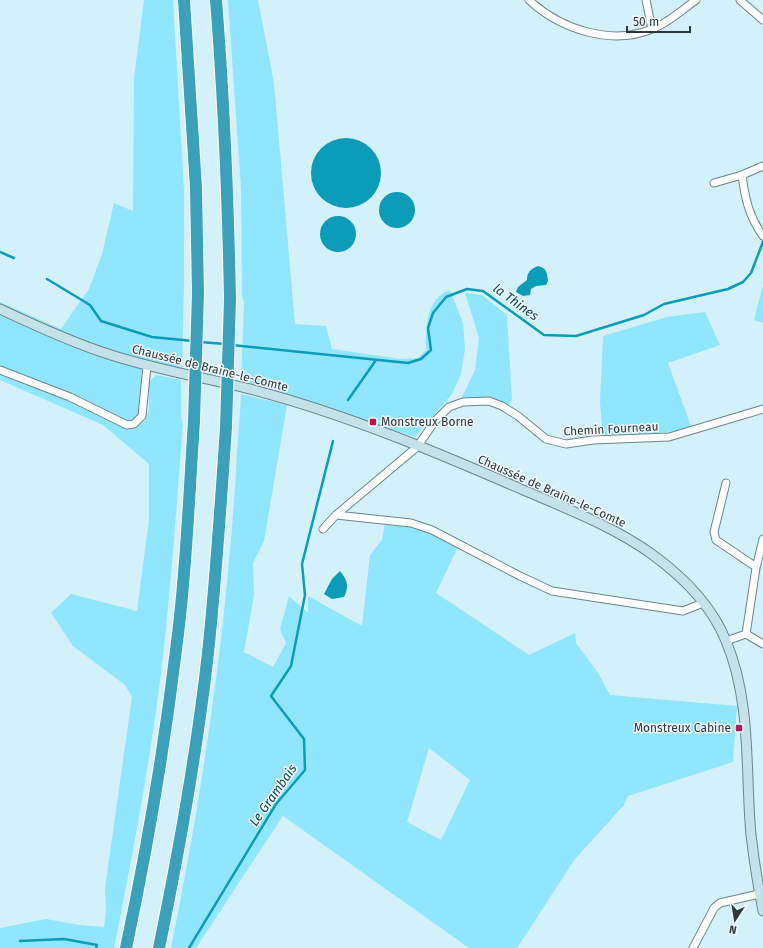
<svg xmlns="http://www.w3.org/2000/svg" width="763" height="948" viewBox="0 0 763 948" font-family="'Fira Sans',sans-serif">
	<rect width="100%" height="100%" fill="#d2f1fa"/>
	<!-- green -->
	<path fill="#90e6fe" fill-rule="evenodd" d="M 144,0 L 173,0 L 184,190 L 184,284 L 182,370 L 107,349 L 147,366 L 143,408 L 137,427 L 145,421 L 149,408 L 149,382 L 156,375 L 181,380 L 181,418 L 183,424 C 177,498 172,573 164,647 C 153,748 134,848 114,948 L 0,948 L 0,928 L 46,919 L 80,925 L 104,927 L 106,910 L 105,888 L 132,697 L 125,685 L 73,646 L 51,613 L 71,594 L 137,611 L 149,519 L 149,464 L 103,425 L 0,380 L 0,302 L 61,329 L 89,289 L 102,254 L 114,203 L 133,211 L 134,78 ZM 74,401 L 136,427 L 128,429 Z
		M 228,0 L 258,0 L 274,83 L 295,324 L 326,326 L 332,349 L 401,359 L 418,358 L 426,350 C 426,328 425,299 450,290 L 463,323 L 465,349 L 461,374 L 452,394 L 415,437 L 286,394 L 241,384 L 244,302 L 242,296 L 241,189 Z
		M 763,285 L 763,323 L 754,320 Z
		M 465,293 L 482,295 L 507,315 L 512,400 L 508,405 L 489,397 L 461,399 L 475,370 L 479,338 Z
		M 705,312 L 720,345 L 668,363 L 692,429 L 657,433 L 603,436 L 600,403 L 603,336 L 667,317 Z
		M 241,394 L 287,405 L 264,541 L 253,563 L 254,595 L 244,652 L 273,667 L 286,643 L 280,629 L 289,596 L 308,613 L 308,596 L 362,626 L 370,555 L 382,540 L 385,522 C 416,526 431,533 458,547 L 436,593 L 529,655 L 575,633 L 576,643 L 598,673 L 610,695 L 737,706 L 733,762 L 628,796 L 624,805 L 575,859 L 517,948 L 469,948 L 283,816 L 196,948 L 171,948 C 203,791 226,632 236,472 C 237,445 240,420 241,394 ZM 429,748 L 470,780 L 441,840 L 407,822 Z"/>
	<!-- water -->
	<path fill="#0a9cb9" d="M311 173a35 35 0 1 1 70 0a35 35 0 1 1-70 0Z
		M379 210a18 18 0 1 1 36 0a18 18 0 1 1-36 0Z
		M320 234a18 18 0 1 1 36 0a18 18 0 1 1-36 0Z
		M 538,266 C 547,268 547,273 548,281 L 546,285 L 536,286 L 531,289 L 530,295 L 523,296 L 516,292 L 518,287 L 527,280 C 527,273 530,269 538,266 Z
		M 340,571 C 348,581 349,586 344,597 L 332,599 L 324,594 L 332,579 Z"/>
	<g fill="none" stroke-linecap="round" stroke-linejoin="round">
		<!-- stream -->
		<path stroke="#0a9cb9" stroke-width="2.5" d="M 0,252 L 14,258
			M 47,279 L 90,305 L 101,321 L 152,337 L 193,341
			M 200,342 L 225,344
			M 232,345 L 408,363 L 421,359 L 431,350 L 428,328 L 433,313 L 446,297 L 467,289 L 483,291 L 544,335 L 576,336 L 644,315 L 664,304 L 728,289 L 743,282 L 751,273 L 763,242
			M 348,400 L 376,360
			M 20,941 L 64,939 L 97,945 L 96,948
			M 189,948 L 276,804 L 305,770 L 304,739 L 271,696 L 291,666 L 305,595 L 302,564 L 333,441"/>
		<defs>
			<path id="street" d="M 529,0 C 560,29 611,46 652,29 C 668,23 682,10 696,0
				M 646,0 L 652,29
				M 740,0 L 763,20
				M 742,175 C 745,198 749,217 763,236
				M 714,183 L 742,175 L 763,166
				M 0,370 L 70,397 L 127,425 L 134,424 L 142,416 L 147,366
				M 726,483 L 714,532 L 716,540 L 756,567
				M 336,515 L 411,523 L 432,530 L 520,576 L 552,591 L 683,611 L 703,603
				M 323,529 L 336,515 L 417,447 L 435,421 L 449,407 L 463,402 L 489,401 L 502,406 L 518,416 L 546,439 L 566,444 L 593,440 L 669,437 L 763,409
				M 746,634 L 756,568 L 763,539
				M 746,634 L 763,644
				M 726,641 L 746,634
				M 693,948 L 714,908 L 720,903 L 759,894"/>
			<path id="secondary" d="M 0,309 C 36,326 73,343 111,355 C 158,370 206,378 254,390 C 345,414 434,451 521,489 C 565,508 613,526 653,555 C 683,577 712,606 726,641 C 752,703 745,770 751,835 C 754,860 758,886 763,911"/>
			<path id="highway" d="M 184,0 L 196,188 L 198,293
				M 216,0 C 224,100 228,199 230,299
				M 126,948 C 147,849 164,750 176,650 C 186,574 189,497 194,421
				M 159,948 C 179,851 197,752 208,653 C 216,578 221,502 226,427"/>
		</defs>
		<!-- street casing -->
		<use href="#street" stroke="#6a868e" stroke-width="9"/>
		<!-- secondary casing -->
		<use href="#secondary" stroke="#6a868e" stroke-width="11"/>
		<!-- highway casing -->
		<use href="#highway" stroke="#fff" stroke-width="14"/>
		<!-- street -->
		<use href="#street" stroke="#fff" stroke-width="7"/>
		<!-- secondary -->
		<use href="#secondary" stroke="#c4e2ea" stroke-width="9"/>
		<!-- highway -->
		<use href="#highway" stroke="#3ba0b9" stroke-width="12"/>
		<defs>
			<path id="highway-bridge" d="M 194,421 L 198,293
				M 226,427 L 230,299"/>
		</defs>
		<!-- highway-bridge casing -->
		<use href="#highway-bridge" stroke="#fff" stroke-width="14" stroke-linecap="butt"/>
		<!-- highway-bridge -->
		<use href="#highway-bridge" stroke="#3ba0b9" stroke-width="12"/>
	</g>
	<!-- markers -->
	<g fill="#af1e4f" stroke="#eefafe" stroke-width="1.5">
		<rect x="369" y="418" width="8" height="8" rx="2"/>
		<rect x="735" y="724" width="8" height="8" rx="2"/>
	</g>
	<g text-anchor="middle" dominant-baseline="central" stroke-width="3" stroke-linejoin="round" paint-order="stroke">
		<!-- street labels -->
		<g font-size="12" fill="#2d393d" stroke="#eefafe">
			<text transform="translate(210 368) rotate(14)">Chaussée de Braine-le-Comte</text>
			<text transform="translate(611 429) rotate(-3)">Chemin Fourneau</text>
			<text transform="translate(552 491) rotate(24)">Chaussée de Braine-le-Comte</text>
		</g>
		<!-- poi labels -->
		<g font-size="12" fill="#2d393d" stroke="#eefafe" text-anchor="start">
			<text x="381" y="422">Monstreux Borne</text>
			<text x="731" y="728" text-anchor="end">Monstreux Cabine</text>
		</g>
		<!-- water labels -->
		<g font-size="13" font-style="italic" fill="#0f4451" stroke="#eefafe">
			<text transform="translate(516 302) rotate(36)">la Thines</text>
			<text transform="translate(273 795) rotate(-55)">Le Grambais</text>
		</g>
	</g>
	<!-- north arrow -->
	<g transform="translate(735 920) rotate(192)" stroke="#eefafe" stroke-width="3" paint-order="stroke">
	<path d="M0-3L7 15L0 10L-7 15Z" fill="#2d393d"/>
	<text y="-6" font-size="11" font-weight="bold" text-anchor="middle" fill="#2d393d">N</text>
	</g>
	<!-- scale -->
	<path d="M627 26v6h63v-6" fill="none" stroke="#2d393d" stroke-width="2"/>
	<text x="633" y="26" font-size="12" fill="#2d393d" stroke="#eefafe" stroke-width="3" paint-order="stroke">50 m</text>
</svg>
